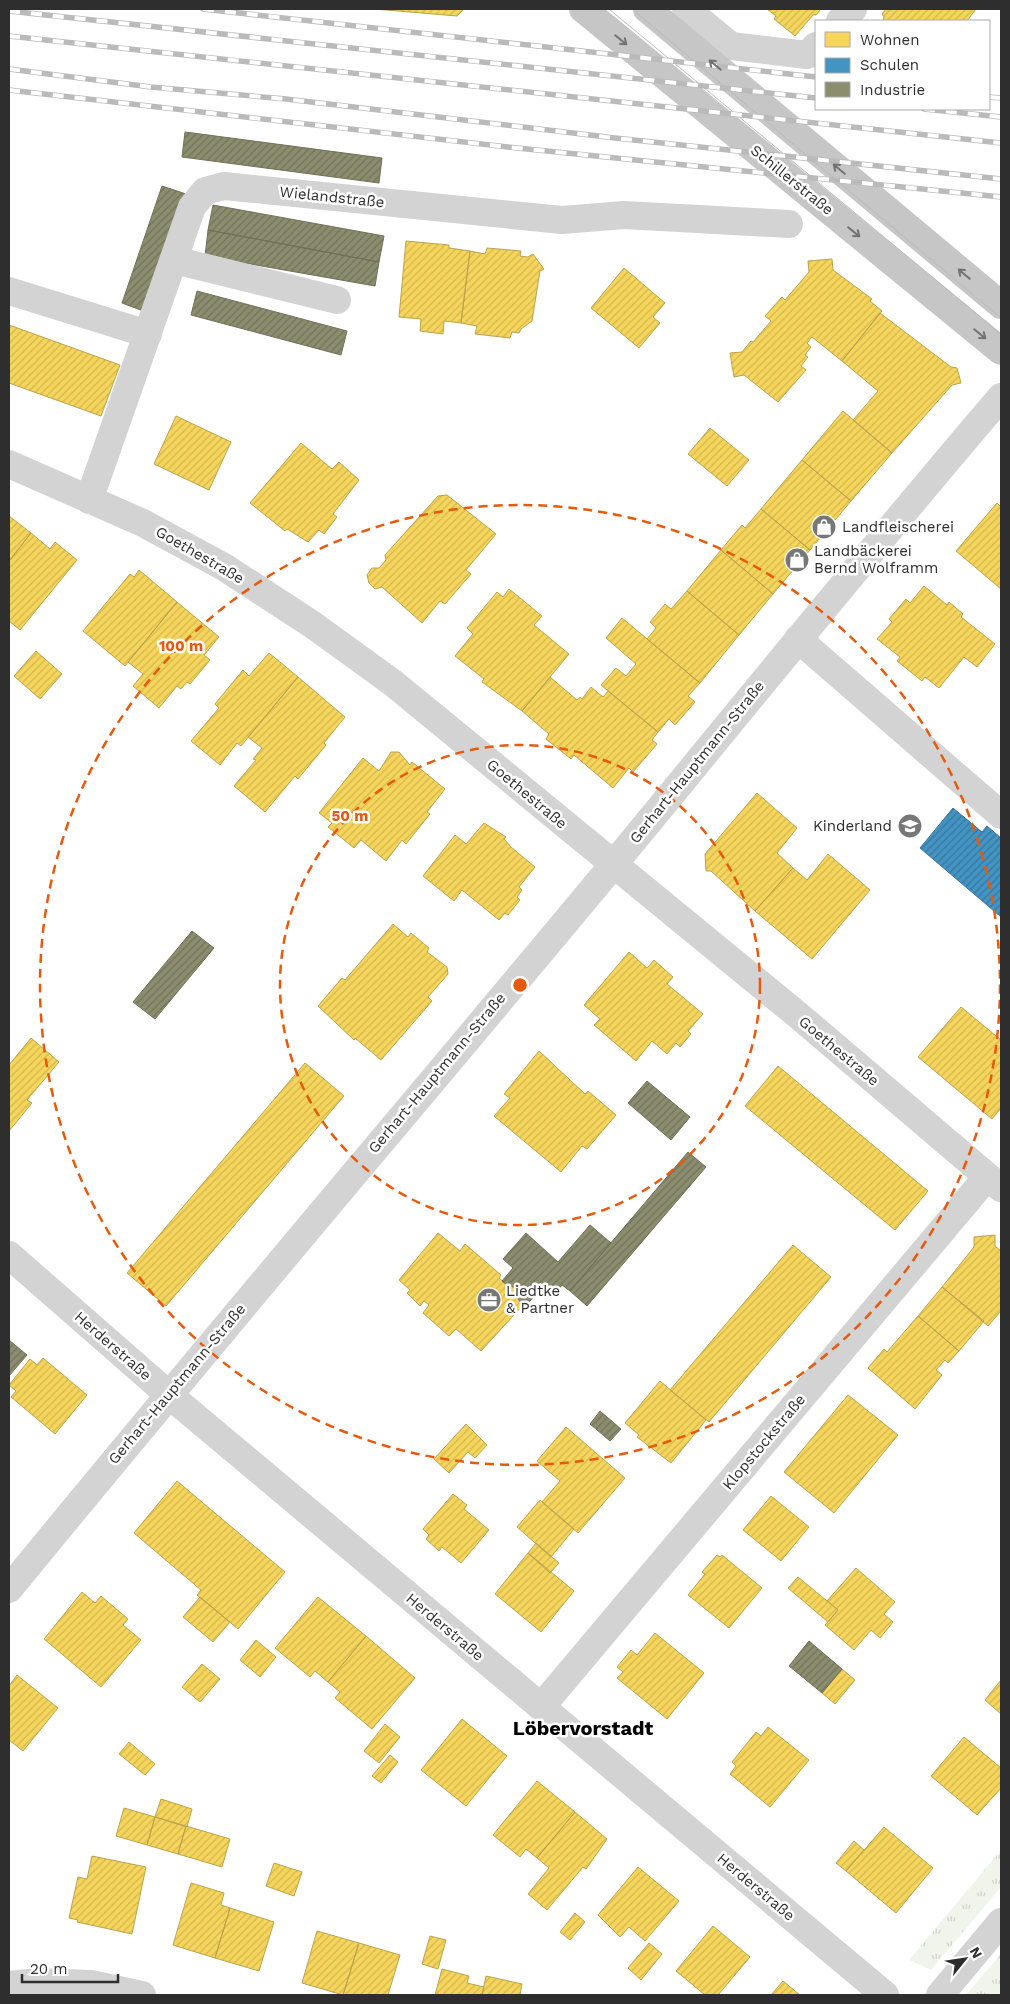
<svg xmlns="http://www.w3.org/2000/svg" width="1010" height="2004" viewBox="0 0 1010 2004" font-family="'Work Sans',sans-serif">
	<defs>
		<pattern id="grass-tufts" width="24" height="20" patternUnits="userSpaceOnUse" patternTransform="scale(1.25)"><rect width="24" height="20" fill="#f0f4eb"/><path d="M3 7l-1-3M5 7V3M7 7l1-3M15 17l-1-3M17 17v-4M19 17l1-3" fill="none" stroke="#ced2ca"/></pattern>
		<pattern id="homes-hatch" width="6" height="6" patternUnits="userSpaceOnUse" patternTransform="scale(1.25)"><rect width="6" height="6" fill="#f6d55c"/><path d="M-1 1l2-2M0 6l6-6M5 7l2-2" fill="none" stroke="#d3b750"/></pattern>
		<pattern id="schools-hatch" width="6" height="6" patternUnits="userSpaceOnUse" patternTransform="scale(1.25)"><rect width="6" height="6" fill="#4393c3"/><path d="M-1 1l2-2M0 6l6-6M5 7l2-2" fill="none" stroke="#38789f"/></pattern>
		<pattern id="industry-hatch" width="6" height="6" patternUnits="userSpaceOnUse" patternTransform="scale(1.25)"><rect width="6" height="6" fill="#8c8c6e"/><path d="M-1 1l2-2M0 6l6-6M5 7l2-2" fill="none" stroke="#73735b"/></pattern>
	</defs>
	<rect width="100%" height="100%" fill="#fff"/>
	<!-- grass -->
	<path fill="url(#grass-tufts)" d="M 1001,1850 L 1001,1887 L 931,1970 L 909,1960 Z
		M 1001,1954 L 1001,1995 L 966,1995 Z"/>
	<!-- homes -->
	<path fill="url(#homes-hatch)" stroke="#baa34e" d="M 374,9 L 464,9 L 457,16 Z
		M 767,9 L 821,9 L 816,15 L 814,14 L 795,36 L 774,19 L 776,16 Z
		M 886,9 L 976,9 L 967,21 L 883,21 L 884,17 L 882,14 Z
		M 406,241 L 449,245 L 449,248 L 470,251 L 461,323 L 444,321 L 443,334 L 420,331 L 421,319 L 399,317 Z
		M 487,248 L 521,251 L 520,256 L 528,257 L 533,254 L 544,269 L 540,271 L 532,321 L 521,329 L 519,333 L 512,332 L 510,338 L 475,334 L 477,326 L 461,323 L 470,251 L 485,254 Z
		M 832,259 L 833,270 L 872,299 L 870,301 L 882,311 L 842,361 L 812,337 L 807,343 L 811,347 L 805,355 L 808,357 L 801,366 L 806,370 L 778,402 L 744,375 L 734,377 L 730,353 L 742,352 L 751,341 L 753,342 L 771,321 L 765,316 L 782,297 L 785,300 L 809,272 L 808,261 Z
		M 624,268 L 665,303 L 653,317 L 660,323 L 639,348 L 591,308 Z
		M 880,313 L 951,367 L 957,368 L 961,383 L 952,385 L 892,453 L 853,420 L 878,391 L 842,361 Z
		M 9,325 L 120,365 L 101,416 L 9,383 Z
		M 843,411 L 892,453 L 851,501 L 802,460 Z
		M 176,416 L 231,442 L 209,490 L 154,464 Z
		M 710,428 L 749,460 L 727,486 L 688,454 Z
		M 301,443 L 332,469 L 339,462 L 359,480 L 333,514 L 337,517 L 324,534 L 319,530 L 308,542 L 287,529 L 285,531 L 250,503 Z
		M 802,460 L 851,501 L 810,550 L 761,509 Z
		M 447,495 L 496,534 L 466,570 L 471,574 L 445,604 L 440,601 L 422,623 L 382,587 L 375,589 L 369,583 L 367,575 L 372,568 L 379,568 L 386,560 L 385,555 L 438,496 Z
		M 997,503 L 1001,507 L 1001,589 L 956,551 Z
		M 761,509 L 810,550 L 773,594 L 721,550 L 742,525 L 745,528 Z
		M 9,516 L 31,533 L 9,561 Z
		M 31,533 L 50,549 L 55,542 L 77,560 L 20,630 L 9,621 L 9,561 Z
		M 721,550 L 773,594 L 739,635 L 687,591 Z
		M 139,570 L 177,602 L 125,666 L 83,631 L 130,574 L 134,577 Z
		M 924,586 L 947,605 L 949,602 L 963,614 L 961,617 L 995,644 L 977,667 L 964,657 L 939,688 L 925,677 L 922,681 L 897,661 L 900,657 L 877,639 L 892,622 L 889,619 L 906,599 L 910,603 Z
		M 509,589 L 542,616 L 534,625 L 569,654 L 522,711 L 482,682 L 484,679 L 455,656 L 473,634 L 467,628 L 497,592 L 503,597 Z
		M 687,591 L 739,635 L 700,683 L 647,639 L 656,628 L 650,622 L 665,604 L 671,609 Z
		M 177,602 L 219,637 L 204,655 L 210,660 L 190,684 L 187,682 L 181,689 L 177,686 L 159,708 L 133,686 L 143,674 L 128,662 Z
		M 622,618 L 700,683 L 688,696 L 695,702 L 675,725 L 669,719 L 658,732 L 601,685 L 616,668 L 626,676 L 636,664 L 606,638 Z
		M 36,651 L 62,674 L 40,699 L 14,676 Z
		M 269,653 L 298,677 L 241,746 L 237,743 L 220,765 L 191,741 L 219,708 L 215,704 L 243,670 L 249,676 Z
		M 298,677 L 345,717 L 324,743 L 326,745 L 298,779 L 295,776 L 265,812 L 234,786 L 256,760 L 253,759 L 262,748 L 248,737 Z
		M 550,677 L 577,700 L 580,697 L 582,699 L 591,687 L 603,697 L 608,691 L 658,732 L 652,740 L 657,744 L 633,772 L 629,768 L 613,788 L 574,755 L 571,759 L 546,739 L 549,734 L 522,711 Z
		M 391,752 L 399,752 L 410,765 L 412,762 L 445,789 L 427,812 L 430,814 L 406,844 L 402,840 L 386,861 L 361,840 L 354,848 L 328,827 L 332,823 L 319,813 L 363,758 L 379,771 Z
		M 757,793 L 797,828 L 777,853 L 793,868 L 755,911 L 711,871 L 706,871 L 705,854 Z
		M 484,823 L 506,837 L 504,839 L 511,847 L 535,867 L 519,887 L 522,890 L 517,897 L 520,900 L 508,915 L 505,913 L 499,920 L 462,890 L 454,901 L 423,876 L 455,835 L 466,844 Z
		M 828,854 L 870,890 L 812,959 L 755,911 L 793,868 L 807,880 Z
		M 393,924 L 408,937 L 411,933 L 429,948 L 427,952 L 447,967 L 448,974 L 428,997 L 432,1001 L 381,1060 L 355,1038 L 354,1040 L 318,1006 L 342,978 L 345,980 Z
		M 629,952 L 647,968 L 654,960 L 673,977 L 667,984 L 703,1014 L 688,1031 L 691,1034 L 680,1047 L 676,1043 L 667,1054 L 652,1041 L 636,1061 L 594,1025 L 600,1019 L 584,1005 Z
		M 961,1007 L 1001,1040 L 1001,1108 L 992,1119 L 918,1057 Z
		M 31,1038 L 59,1062 L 27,1100 L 32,1103 L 9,1131 L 9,1065 Z
		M 539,1051 L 585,1094 L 588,1091 L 616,1115 L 587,1149 L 582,1146 L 561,1172 L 494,1116 L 510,1098 L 504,1094 Z
		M 305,1063 L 344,1096 L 166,1306 L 127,1273 Z
		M 778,1066 L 928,1191 L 895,1230 L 745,1106 Z
		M 438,1233 L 460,1251 L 465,1244 L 501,1275 L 499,1278 L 507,1285 L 515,1286 L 520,1290 L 518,1299 L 524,1304 L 481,1351 L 456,1329 L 449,1336 L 423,1313 L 429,1305 L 424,1301 L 420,1306 L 407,1293 L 410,1290 L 399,1280 Z
		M 995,1235 L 995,1246 L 1001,1251 L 1001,1311 L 988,1326 L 942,1287 L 974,1247 L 974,1237 Z
		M 793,1245 L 831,1277 L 709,1422 L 670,1390 Z
		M 942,1287 L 984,1321 L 959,1351 L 918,1316 Z
		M 918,1316 L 959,1351 L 948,1363 L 945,1360 L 936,1370 L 942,1375 L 915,1409 L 868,1368 L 884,1349 L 887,1352 Z
		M 43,1358 L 87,1395 L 55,1434 L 11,1397 L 16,1391 L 9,1385 L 30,1359 L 37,1365 Z
		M 660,1381 L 706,1420 L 671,1463 L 637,1437 L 639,1435 L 625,1423 Z
		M 848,1395 L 898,1435 L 834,1513 L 784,1472 Z
		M 466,1424 L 487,1445 L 475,1458 L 468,1452 L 449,1473 L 434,1459 Z
		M 566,1427 L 625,1478 L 578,1533 L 542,1502 L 560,1481 L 537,1461 Z
		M 177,1481 L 285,1572 L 238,1629 L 197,1595 L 201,1590 L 134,1533 Z
		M 453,1494 L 467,1505 L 464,1509 L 489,1530 L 461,1563 L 442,1547 L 439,1551 L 426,1539 L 429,1535 L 423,1529 Z
		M 771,1496 L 809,1527 L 781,1561 L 743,1530 Z
		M 540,1500 L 574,1529 L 551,1557 L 517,1527 Z
		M 536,1543 L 559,1563 L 550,1573 L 528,1553 Z
		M 528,1553 L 574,1591 L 541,1632 L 495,1594 Z
		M 717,1555 L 720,1557 L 722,1555 L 762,1588 L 729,1628 L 688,1595 L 705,1574 L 702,1572 Z
		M 856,1568 L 895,1602 L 884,1614 L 893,1622 L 880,1638 L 871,1630 L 854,1650 L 825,1625 L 838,1610 L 827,1601 Z
		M 798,1577 L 838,1610 L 828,1622 L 788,1588 Z
		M 82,1592 L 95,1603 L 101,1596 L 128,1619 L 123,1625 L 141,1640 L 101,1687 L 44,1639 Z
		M 200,1597 L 230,1622 L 213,1642 L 183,1617 Z
		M 318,1597 L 366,1636 L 328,1682 L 315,1671 L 310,1677 L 275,1648 Z
		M 655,1633 L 704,1673 L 667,1719 L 617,1678 L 623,1672 L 617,1667 L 631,1650 L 637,1655 Z
		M 366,1636 L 415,1678 L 372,1729 L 335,1698 L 340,1692 L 328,1682 Z
		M 256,1640 L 276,1657 L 260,1677 L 240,1660 Z
		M 202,1664 L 220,1679 L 200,1702 L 182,1687 Z
		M 842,1669 L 855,1680 L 835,1704 L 822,1693 Z
		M 17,1675 L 58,1708 L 23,1751 L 9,1740 L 9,1686 Z
		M 1001,1680 L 1001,1714 L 985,1700 Z
		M 462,1719 L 507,1756 L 466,1806 L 421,1770 Z
		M 385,1724 L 400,1737 L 379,1763 L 364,1751 Z
		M 768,1727 L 809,1760 L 770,1807 L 730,1774 L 736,1766 L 732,1762 L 756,1732 L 761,1736 Z
		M 964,1737 L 1001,1768 L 1001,1788 L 977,1815 L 931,1776 Z
		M 129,1742 L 155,1764 L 145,1775 L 119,1754 Z
		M 390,1755 L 398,1762 L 381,1783 L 372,1776 Z
		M 537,1781 L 575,1812 L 537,1858 L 526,1849 L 520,1857 L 493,1835 Z
		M 161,1799 L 192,1809 L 187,1827 L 155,1817 Z
		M 124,1808 L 155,1817 L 147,1845 L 116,1836 Z
		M 575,1812 L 607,1839 L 586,1869 L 583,1867 L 547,1910 L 528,1894 L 549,1868 L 537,1858 Z
		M 155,1817 L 186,1826 L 178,1854 L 147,1845 Z
		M 186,1826 L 230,1839 L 222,1867 L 178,1854 Z
		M 884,1827 L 933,1868 L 896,1913 L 846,1871 Z
		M 854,1841 L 864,1850 L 846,1871 L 836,1863 Z
		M 92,1856 L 146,1867 L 132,1934 L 77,1922 L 78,1920 L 69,1918 L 78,1877 L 87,1879 Z
		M 274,1863 L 302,1872 L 294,1896 L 266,1886 Z
		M 638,1867 L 679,1901 L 645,1941 L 629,1927 L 620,1937 L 598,1915 Z
		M 191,1883 L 224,1893 L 221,1905 L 230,1908 L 215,1958 L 173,1945 Z
		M 230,1908 L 274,1922 L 259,1971 L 215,1958 Z
		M 575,1913 L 585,1922 L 570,1940 L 560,1932 Z
		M 713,1926 L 750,1957 L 718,1995 L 705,1995 L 676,1971 Z
		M 317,1931 L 359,1943 L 343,1995 L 302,1983 Z
		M 430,1936 L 446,1940 L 438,1969 L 422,1964 Z
		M 359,1943 L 400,1955 L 388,1995 L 343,1995 Z
		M 649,1943 L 662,1954 L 641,1980 L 628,1968 Z
		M 442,1969 L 469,1976 L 467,1983 L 484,1987 L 482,1995 L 435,1995 Z
		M 486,1976 L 522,1984 L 520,1995 L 482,1995 Z
		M 783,1981 L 800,1995 L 771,1995 Z"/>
	<!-- schools -->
	<path fill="url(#schools-hatch)" stroke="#3d7596" d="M 953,808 L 982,832 L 987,826 L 1001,838 L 1001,917 L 920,848 Z"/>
	<!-- industry -->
	<path fill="url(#industry-hatch)" stroke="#70705b" d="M 185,132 L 382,158 L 379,183 L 182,157 Z
		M 162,186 L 186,194 L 146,312 L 122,303 Z
		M 213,205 L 384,236 L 379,262 L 208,230 Z
		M 208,230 L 379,262 L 375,286 L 205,256 Z
		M 197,291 L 347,331 L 341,355 L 191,315 Z
		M 192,931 L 214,948 L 155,1019 L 133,1002 Z
		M 647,1081 L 690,1117 L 671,1140 L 628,1103 Z
		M 688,1152 L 706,1167 L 587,1306 L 570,1291 Z
		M 590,1225 L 611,1243 L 570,1291 L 562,1285 L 553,1297 L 542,1287 L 525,1307 L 523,1305 L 518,1299 L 520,1295 L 517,1288 L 507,1285 L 502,1281 L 513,1268 L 503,1259 L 526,1233 L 558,1262 Z
		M 9,1340 L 27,1355 L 9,1376 Z
		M 600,1411 L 621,1429 L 610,1441 L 590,1424 Z
		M 809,1641 L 842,1669 L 822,1693 L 789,1666 Z"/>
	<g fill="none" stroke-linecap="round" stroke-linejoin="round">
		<!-- minor -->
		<path stroke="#d3d3d3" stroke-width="28" d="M 686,9 L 731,46 L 807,55 L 816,46
			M 840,21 L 853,9
			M 174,260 L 337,300
			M 9,291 L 148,334
			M 9,464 L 143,523 L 224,567 L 313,625 L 393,683 L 799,1016 L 1001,1188
			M 89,500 L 192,207 L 205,191 L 224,186 L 562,220 L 624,215 L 789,224
			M 798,639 L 1001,815
			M 9,1255 L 168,1394 L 885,1995
			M 9,1589 C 208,1345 412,1107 613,865 C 742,709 869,551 1001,397
			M 541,1707 L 987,1177
			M 9,1985 L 39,1982 L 91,1984 L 142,1995
			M 940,1995 L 1001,1922"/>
		<!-- major -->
		<path stroke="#c6c6c6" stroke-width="28" d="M 583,9 L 1001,351
			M 647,9 L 1001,305"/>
		<!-- tram -->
		<path stroke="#bababa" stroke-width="1" d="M 609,9 L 1001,334
			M 632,9 L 1001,318"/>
		<defs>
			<path id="rail" d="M 203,9 L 816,77
				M 9,11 L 816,98
				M 9,36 L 1001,143
				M 9,69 L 151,87 L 286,99 L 615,138 L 1001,179
				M 9,90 L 517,148 L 1001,197
				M 989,97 L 1001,98
				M 924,109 L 1001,117"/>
		</defs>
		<!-- rail casing -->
		<use href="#rail" stroke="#bababa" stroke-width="5.5"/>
		<!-- rail -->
		<use href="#rail" stroke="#fff" stroke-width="4" stroke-dasharray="11" stroke-linecap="butt"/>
	</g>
	<!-- one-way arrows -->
	<defs><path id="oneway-shaft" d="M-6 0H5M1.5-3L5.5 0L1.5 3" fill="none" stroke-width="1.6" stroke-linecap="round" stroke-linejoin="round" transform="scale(1.25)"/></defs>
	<g stroke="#727272">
		<use href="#oneway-shaft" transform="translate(621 40) rotate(39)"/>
		<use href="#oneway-shaft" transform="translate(715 65) rotate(-140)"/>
		<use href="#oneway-shaft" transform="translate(839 169) rotate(-140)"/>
		<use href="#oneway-shaft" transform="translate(854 232) rotate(39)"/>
		<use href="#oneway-shaft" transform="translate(964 274) rotate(-140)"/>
		<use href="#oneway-shaft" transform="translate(980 334) rotate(39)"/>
	</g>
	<!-- distance rings -->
	<g fill="none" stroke="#e8590c" stroke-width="2.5" stroke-dasharray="9 6">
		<circle cx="520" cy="985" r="240"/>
		<circle cx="520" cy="985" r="480"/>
	</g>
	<!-- icons -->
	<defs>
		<symbol id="shop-disc" viewBox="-11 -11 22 22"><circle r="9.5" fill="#777" stroke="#fff"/><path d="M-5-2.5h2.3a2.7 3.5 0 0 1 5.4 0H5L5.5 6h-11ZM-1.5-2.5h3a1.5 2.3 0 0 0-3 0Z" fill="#fff"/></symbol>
		<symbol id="school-disc" viewBox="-11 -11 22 22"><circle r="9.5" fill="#777" stroke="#fff"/><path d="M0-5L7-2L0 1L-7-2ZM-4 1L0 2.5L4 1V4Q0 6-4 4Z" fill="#fff"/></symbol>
		<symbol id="office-disc" viewBox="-11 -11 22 22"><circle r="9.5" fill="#777" stroke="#fff"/><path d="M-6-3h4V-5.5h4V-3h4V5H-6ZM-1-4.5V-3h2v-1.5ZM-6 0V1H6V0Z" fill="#fff"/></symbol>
	</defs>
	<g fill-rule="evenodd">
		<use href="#shop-disc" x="810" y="513" width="28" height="28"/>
		<use href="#shop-disc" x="783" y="546" width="28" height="28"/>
		<use href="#school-disc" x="896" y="812" width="28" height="28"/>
		<use href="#office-disc" x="475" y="1286" width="28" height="28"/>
	</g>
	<g text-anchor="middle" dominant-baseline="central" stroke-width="5" stroke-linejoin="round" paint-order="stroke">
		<!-- street labels -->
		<g font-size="15" fill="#2e2e2e" stroke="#fff">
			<text transform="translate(792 180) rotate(39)">Schillerstraße</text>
			<text transform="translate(332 197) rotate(6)">Wielandstraße</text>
			<text transform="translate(200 555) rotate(30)">Goethestraße</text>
			<text transform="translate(697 762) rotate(-51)">Gerhart-Hauptmann-Straße</text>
			<text transform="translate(527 794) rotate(40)">Goethestraße</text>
			<text transform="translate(839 1051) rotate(40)">Goethestraße</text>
			<text transform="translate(437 1073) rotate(-50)">Gerhart-Hauptmann-Straße</text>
			<text transform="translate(113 1346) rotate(41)">Herderstraße</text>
			<text transform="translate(177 1384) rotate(-50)">Gerhart-Hauptmann-Straße</text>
			<text transform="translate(764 1442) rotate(-50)">Klopstockstraße</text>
			<text transform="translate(445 1627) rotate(40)">Herderstraße</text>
			<text transform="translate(756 1887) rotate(40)">Herderstraße</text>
		</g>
		<!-- poi labels -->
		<g font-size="15" fill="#2e2e2e" stroke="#fff" text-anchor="start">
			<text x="842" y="527">Landfleischerei</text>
			<text x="814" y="551">Landbäckerei<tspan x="814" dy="17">Bernd Wolframm</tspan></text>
			<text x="892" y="826" text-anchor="end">Kinderland</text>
			<text x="506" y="1291">Liedtke<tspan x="506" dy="17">&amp; Partner</tspan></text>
		</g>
		<!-- district labels -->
		<g font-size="20" font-weight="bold" fill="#000" stroke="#fff">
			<text x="583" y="1728">Löbervorstadt</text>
		</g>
	</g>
	<circle cx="520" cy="985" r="8" fill="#e8590c" stroke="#fff" stroke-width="2.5"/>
	<g font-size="15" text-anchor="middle" font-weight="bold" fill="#e8590c" stroke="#fff" stroke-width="5" stroke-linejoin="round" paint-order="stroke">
		<text x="181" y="651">100 m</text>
		<text x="350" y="821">50 m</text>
	</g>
	<!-- border -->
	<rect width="1010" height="2004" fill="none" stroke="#2e2e2e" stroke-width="20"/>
	<!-- legend -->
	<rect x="815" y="20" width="175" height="90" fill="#ffffff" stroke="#ababab"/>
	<rect x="825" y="32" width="25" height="15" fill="#f6d55c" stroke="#ababab"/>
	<text x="860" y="45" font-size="15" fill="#2e2e2e">Wohnen</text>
	<rect x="825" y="58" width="25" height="15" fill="#4393c3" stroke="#ababab"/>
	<text x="860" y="70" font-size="15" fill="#2e2e2e">Schulen</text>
	<rect x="825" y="82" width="25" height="15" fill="#8c8c6e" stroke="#ababab"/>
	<text x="860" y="95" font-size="15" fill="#2e2e2e">Industrie</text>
	<!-- north arrow -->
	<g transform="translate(965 1959) rotate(60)" stroke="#ffffff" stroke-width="4" paint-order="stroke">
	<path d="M0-4L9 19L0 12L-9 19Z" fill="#2e2e2e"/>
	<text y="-8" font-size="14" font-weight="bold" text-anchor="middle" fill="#2e2e2e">N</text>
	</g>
	<!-- scale -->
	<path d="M22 1974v8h96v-8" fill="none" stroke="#2e2e2e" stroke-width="2.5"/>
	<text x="30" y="1974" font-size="15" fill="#2e2e2e" stroke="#ffffff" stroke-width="4" paint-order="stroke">20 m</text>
</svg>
